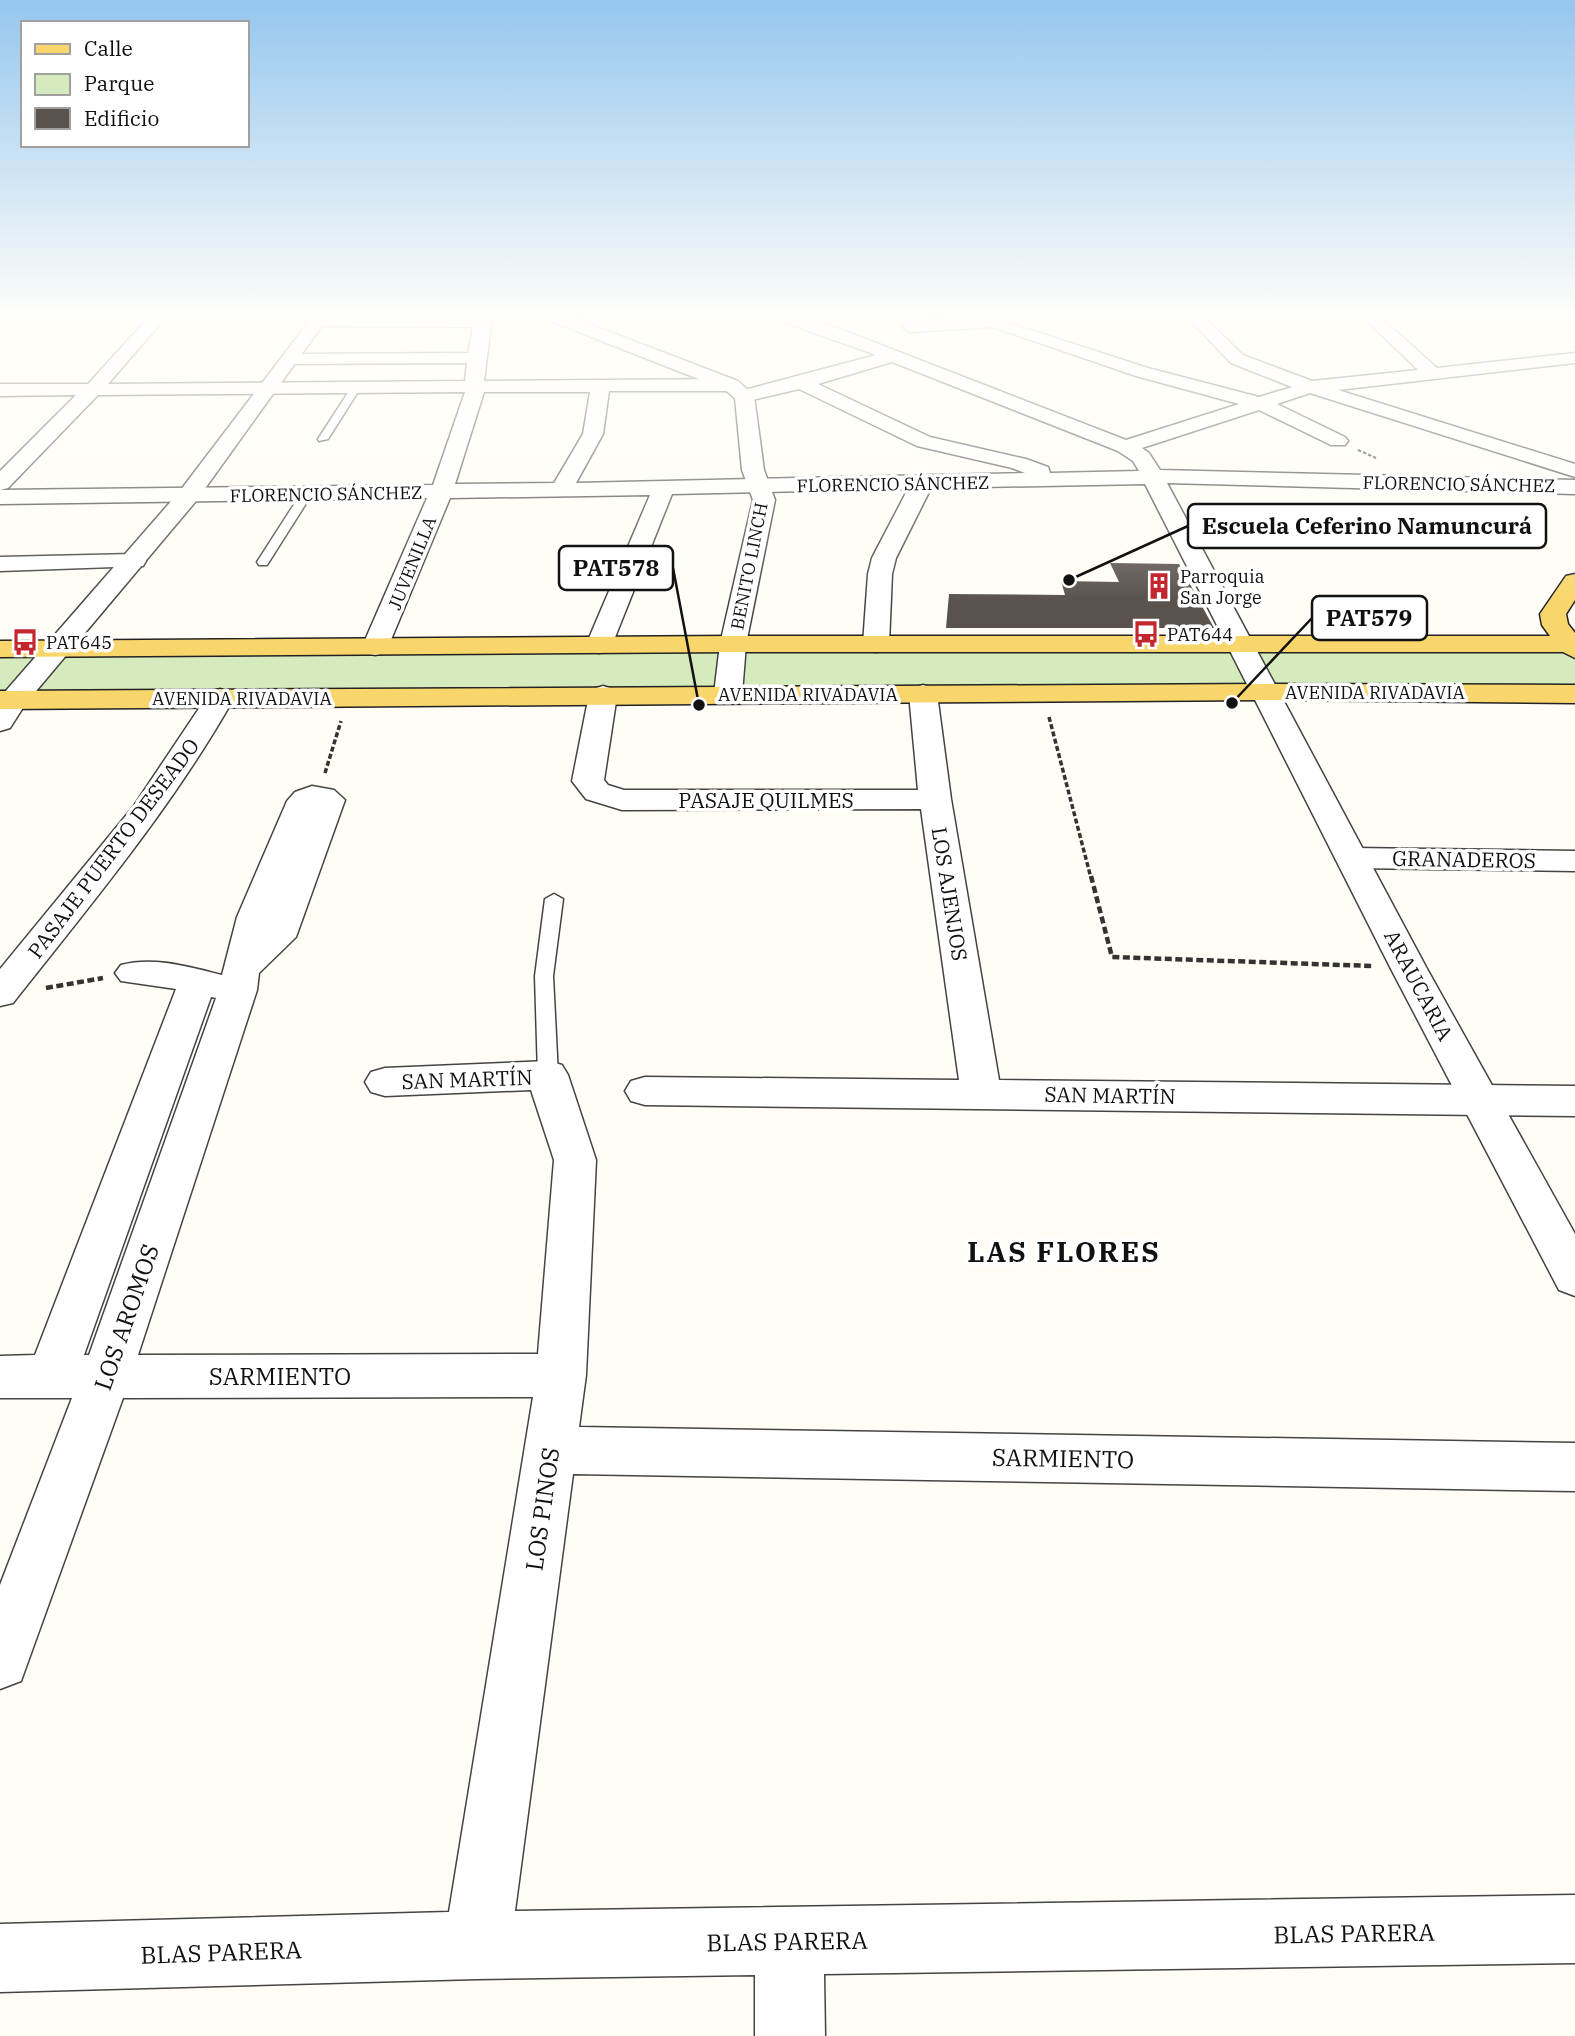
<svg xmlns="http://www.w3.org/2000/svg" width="1575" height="2036" viewBox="0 0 1575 2036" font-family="'IBM Plex Serif',serif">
	<rect width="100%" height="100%" fill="#fffdf5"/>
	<!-- green -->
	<path fill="#d5ebbd" d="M 1575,644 L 1575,694 L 0,700 L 0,649 Z"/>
	<!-- building -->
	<path fill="#5a524d" d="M 1110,563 L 1179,564 L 1214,628 L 946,628 L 949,594 L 1065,595 L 1061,581 L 1119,582 Z"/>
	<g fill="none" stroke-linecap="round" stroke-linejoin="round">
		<defs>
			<path id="service" d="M 356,384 L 361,387 L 328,439 L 319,441 L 318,439 L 353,385 Z
				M 302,492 L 312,494 L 267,565 L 259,565 L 257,562 Z
				M 554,894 L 563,899 L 553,976 L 558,1075 L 555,1080 L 541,1080 L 538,1075 L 535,976 L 545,899 Z"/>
			<path id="minor" d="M 150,316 L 167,316 L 108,384 L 465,381 L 467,363 L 291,364 L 282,359 L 291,354 L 468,353 L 473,327 L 310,326 L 308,322 L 310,318 L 316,317 L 492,316 L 484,381 L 731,379 L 740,385 L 731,391 L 609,391 L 603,434 L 576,483 L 1025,473 L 1012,468 L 917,446 L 799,389 L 744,402 L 737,400 L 734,396 L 737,392 L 876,355 L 778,320 L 776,316 L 799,316 L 845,331 L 1126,440 L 1239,404 L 1136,376 L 993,327 L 910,332 L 902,327 L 910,322 L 997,316 L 1012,324 L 1148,368 L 1259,397 L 1292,387 L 1231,363 L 1186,316 L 1203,316 L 1243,355 L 1312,381 L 1418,370 L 1362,316 L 1379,316 L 1437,368 L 1575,353 L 1575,363 L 1338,390 L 1575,464 L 1575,477 L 1310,393 L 1277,404 L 1345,437 L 1348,441 L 1345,445 L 1331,445 L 1259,410 L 1142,448 L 1149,453 L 1160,470 L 1575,480 L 1575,494 L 1167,483 L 1279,692 L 1275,698 L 1265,700 L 1255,698 L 1251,692 L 1145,484 L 931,488 L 896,558 L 892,574 L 889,644 L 885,650 L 876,652 L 867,650 L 863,644 L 868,574 L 872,558 L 908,489 L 672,494 L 612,645 L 608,651 L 599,653 L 590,651 L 586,645 L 650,495 L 450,498 L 388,647 L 385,653 L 375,655 L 365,653 L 362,647 L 427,498 L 0,504 L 0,490 L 433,485 L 465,392 L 98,395 L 8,488 L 0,490 L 0,471 L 76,395 L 0,396 L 0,384 L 88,384 ZM 892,362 L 1118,451 L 1133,461 L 1139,471 L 1050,473 L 1048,467 L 1026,459 L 930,437 L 818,384 ZM 484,392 L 590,392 L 583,434 L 554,483 L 455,484 Z
				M 134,554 L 143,556 L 146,561 L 143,566 L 0,571 L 0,557 Z
				M 923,685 L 933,688 L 937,694 L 951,799 L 999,1080 L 1575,1086 L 1575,1116 L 645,1105 L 631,1101 L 625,1091 L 631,1081 L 645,1077 L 959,1080 L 921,809 L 622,810 L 586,799 L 572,781 L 589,695 L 593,689 L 603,686 L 613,689 L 617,695 L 604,780 L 608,785 L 624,790 L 918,790 L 909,694 L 913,688 Z
				M 220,689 L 230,692 L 234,698 C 172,808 91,904 13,1003 L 0,1006 L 0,969 L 133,807 L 210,692 Z
				M 312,786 L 334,790 L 345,800 L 296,937 L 259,973 L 257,990 L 138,1355 L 538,1354 L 554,1160 L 531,1090 L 385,1096 L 371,1092 L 365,1082 L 371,1072 L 385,1068 L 548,1061 L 562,1065 L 568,1075 L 596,1160 L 586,1375 L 579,1427 L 1575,1443 L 1575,1491 L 573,1474 L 515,1911 L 1575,1895 L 1575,1963 L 824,1974 L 825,2036 L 755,2036 L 755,1975 L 477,1979 L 0,1992 L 0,1924 L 449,1912 L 533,1397 L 123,1398 L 21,1681 L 0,1689 L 0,1585 L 72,1398 L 0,1398 L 0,1356 L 35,1355 L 176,989 L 121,981 L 115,973 L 121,965 C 154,956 189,967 222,975 L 237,917 L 287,801 L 295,792 ZM 211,997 L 216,998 L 89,1355 L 84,1355 Z
				M 1352,848 L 1575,851 L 1575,871 L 1352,868 L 1340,865 L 1335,858 L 1340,851 Z"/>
			<path id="tertiary" d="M 313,316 L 329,316 L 196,501 L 26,703 L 10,728 L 0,731 L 0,699 L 4,693 L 180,491 Z
				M 546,316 L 568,316 L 738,381 L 754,396 L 764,470 L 775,500 L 746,644 L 742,694 L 738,700 L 728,703 L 718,700 L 714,694 L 720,644 L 753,500 L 742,470 L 735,398 L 724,389 L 548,320 Z
				M 1265,684 L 1275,686 L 1279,692 L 1426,967 L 1575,1234 L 1575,1296 L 1559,1290 L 1390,967 L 1251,692 L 1255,686 Z"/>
			<path id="primary" d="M 1575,574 L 1575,600 L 1566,614 L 1568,624 L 1575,633 L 1575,658 L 1563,652 L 733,652 L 0,657 L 0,641 L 733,636 L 1550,636 L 1542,625 L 1540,614 L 1566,576 Z
				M 1265,684 L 1575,685 L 1575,703 L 1265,700 L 0,709 L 0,691 Z"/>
		</defs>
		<!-- service casing -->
		<use href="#service" stroke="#444" stroke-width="3"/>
		<!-- minor casing -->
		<use href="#minor" stroke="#444" stroke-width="3"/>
		<!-- tertiary casing -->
		<use href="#tertiary" stroke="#444" stroke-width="3"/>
		<!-- primary casing -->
		<use href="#primary" stroke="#222" stroke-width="3"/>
		<!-- path-far2 -->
		<path stroke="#333" stroke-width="2" stroke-dasharray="3.5 2" stroke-linecap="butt" d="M 1358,450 L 1376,458"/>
		<!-- path-far1 -->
		<path stroke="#333" stroke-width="3.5" stroke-dasharray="5 2.5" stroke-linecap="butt" d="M 1049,717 L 1091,878
			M 325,773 L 341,721"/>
		<!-- path -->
		<path stroke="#333" stroke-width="4.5" stroke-dasharray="7 3.5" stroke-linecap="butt" d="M 1091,876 L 1112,957 L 1372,966
			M 46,988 L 103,978"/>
		<!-- service -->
		<use href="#service" fill="#fff" fill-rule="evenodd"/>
		<!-- minor -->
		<use href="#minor" fill="#fff" fill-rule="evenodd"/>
		<!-- tertiary -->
		<use href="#tertiary" fill="#fff" fill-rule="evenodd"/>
		<!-- primary -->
		<use href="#primary" fill="#f9d66b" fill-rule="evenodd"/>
	</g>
	<!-- sky -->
	<linearGradient id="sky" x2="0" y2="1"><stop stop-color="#95c6ee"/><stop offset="0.53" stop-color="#fffefa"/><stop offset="1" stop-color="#fffefa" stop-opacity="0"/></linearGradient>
	<rect width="1575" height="601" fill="url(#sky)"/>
	<!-- icons -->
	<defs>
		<symbol id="building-bare" viewBox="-9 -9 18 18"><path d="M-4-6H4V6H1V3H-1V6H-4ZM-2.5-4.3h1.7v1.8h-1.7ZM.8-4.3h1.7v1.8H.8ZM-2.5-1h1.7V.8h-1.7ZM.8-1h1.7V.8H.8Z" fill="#c4262e" stroke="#fff" stroke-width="2.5" paint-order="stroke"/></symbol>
		<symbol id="bus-bare" viewBox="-9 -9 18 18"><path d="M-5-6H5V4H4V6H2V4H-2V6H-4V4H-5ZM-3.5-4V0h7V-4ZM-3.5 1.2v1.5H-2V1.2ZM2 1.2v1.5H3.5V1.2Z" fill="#c4262e" stroke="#fff" stroke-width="2.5" paint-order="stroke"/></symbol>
	</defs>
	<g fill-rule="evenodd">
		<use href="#building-bare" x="1140" y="567" width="38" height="38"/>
		<use href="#bus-bare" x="1127" y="615" width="38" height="38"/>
		<use href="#bus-bare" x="6" y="623" width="38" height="38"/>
	</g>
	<g text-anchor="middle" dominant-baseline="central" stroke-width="7" stroke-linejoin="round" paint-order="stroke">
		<!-- far-street labels -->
		<g font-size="18" fill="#111" stroke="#fff">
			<text transform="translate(893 484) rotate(-1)">FLORENCIO SÁNCHEZ</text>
			<text transform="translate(1459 484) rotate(1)">FLORENCIO SÁNCHEZ</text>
			<text transform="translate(326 494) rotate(-1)">FLORENCIO SÁNCHEZ</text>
			<text transform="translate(412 563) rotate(-68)">JUVENILLA</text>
			<text transform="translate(749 566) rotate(-79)">BENITO LINCH</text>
			<text x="1375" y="692">AVENIDA RIVADAVIA</text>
			<text x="808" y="694">AVENIDA RIVADAVIA</text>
			<text x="242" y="698">AVENIDA RIVADAVIA</text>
		</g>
		<!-- far-poi labels -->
		<g font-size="18" fill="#111" stroke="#fff" text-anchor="start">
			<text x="1180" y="576">Parroquia<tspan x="1180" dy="21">San Jorge</tspan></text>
			<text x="1167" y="634">PAT644</text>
			<text x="46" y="642">PAT645</text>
		</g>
		<!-- street labels -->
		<g font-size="21" fill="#111" stroke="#fff">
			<text x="766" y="800">PASAJE QUILMES</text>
			<text transform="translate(113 848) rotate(-53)">PASAJE PUERTO DESEADO</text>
			<text transform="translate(1464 859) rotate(1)">GRANADEROS</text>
			<text transform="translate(950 894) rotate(81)">LOS AJENJOS</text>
			<text transform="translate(1419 985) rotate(62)">ARAUCARIA</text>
			<text transform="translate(467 1079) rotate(-2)">SAN MARTÍN</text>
			<text transform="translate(1110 1095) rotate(1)">SAN MARTÍN</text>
		</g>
		<!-- near-street labels -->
		<g font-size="24" fill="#111" stroke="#fff">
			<text transform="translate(126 1317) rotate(-71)">LOS AROMOS</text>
			<text x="280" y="1376">SARMIENTO</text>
			<text transform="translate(1063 1458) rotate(1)">SARMIENTO</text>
			<text transform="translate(542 1509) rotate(-82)">LOS PINOS</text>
			<text transform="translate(1354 1933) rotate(-1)">BLAS PARERA</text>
			<text transform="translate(787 1941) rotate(-1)">BLAS PARERA</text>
			<text transform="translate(221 1952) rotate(-2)">BLAS PARERA</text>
		</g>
		<!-- district labels -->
		<g font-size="28" font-weight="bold" letter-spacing="2" fill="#111" stroke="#fff">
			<text x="1064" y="1251">LAS FLORES</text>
		</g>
	</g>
	<!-- callouts -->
	<path fill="none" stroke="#111" stroke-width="2.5" d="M1069 580L1188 526M699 705L673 568M1232 703L1312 618"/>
	<g fill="#111" stroke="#fff" stroke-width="2.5">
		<circle cx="1069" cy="580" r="7"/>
		<circle cx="699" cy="705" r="7"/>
		<circle cx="1232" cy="703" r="7"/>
	</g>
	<g fill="#fff" stroke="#111" stroke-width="2.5">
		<rect x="1188" y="504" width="358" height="44" rx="7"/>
		<rect x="559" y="546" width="114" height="44" rx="7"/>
		<rect x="1312" y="596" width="115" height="44" rx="7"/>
	</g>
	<g font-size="23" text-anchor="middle" font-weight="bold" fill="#111">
		<text x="1367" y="534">Escuela Ceferino Namuncurá</text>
		<text x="616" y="576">PAT578</text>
		<text x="1369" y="626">PAT579</text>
	</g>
	<!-- legend -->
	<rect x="21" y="21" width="228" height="126" fill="#ffffff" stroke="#a0a0a0" stroke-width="2"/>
	<rect x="35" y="44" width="35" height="10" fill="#f9d66b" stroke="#a0a0a0" stroke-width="2"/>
	<text x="84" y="56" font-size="21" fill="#111111">Calle</text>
	<rect x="35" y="74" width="35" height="21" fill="#d5ebbd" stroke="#a0a0a0" stroke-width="2"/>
	<text x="84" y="91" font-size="21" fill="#111111">Parque</text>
	<rect x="35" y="108" width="35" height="21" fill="#5a524d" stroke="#a0a0a0" stroke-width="2"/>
	<text x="84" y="126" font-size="21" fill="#111111">Edificio</text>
</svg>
